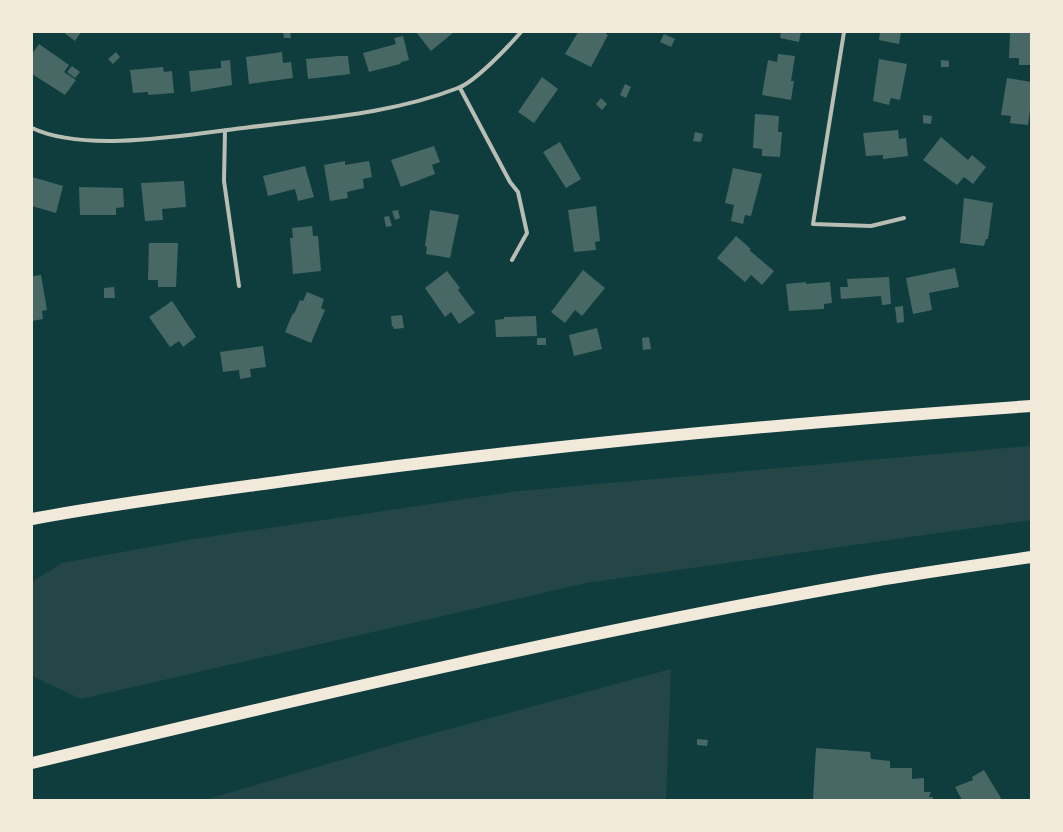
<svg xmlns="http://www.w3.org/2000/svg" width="1063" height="832" viewBox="0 0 1063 832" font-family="'Varela Round',sans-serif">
	<rect width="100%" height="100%" fill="#0f3d3e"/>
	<!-- green -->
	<path fill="#244646" d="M 1030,446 L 1031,520 L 586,583 L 81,699 L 32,676 L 32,582 L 62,563 L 194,539 L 519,491 Z
		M 671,669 L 666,800 L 205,800 L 409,740 Z"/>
	<!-- building -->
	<path fill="#486865" d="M 63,32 L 81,32 L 75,41 Z
		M 283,32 L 290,32 L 291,38 L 284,38 Z
		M 416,32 L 454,32 L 431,51 Z
		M 578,32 L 607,32 L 606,34 L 608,35 L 591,67 L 565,54 Z
		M 781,32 L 801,32 L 799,42 L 780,38 Z
		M 880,32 L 901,32 L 899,44 L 879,40 Z
		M 1010,32 L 1031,32 L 1031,65 L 1019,65 L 1019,58 L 1009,58 Z
		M 664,34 L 675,39 L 671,47 L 660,42 Z
		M 403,36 L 409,60 L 401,62 L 400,64 L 369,72 L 363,53 L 396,44 L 394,38 Z
		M 39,44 L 69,65 L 64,72 L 76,80 L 65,95 L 32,74 L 32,54 Z
		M 116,52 L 120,57 L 113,64 L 108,59 Z
		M 282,52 L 283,63 L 291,62 L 293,78 L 249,84 L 246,57 Z
		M 778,54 L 795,56 L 791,81 L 794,81 L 791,100 L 762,95 L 768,60 L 777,62 Z
		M 339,56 L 348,56 L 350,74 L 308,79 L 306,59 Z
		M 879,59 L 907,64 L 900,100 L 891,98 L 889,105 L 873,101 Z
		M 230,60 L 232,85 L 191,92 L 189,71 L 221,68 L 221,61 Z
		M 941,60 L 949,61 L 949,67 L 941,67 Z
		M 72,66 L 80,72 L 75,78 L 67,72 Z
		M 163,67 L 164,72 L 172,71 L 174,93 L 148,95 L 148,92 L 133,93 L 130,70 Z
		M 542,77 L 558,89 L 534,123 L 518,112 Z
		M 1007,78 L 1031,82 L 1031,103 L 1028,125 L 1010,123 L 1011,116 L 1001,115 Z
		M 625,84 L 631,87 L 626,98 L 620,95 Z
		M 601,98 L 607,104 L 602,110 L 596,104 Z
		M 755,114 L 779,116 L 778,132 L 782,132 L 780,157 L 762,156 L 762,149 L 753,148 Z
		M 923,115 L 932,116 L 931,124 L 923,123 Z
		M 898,130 L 899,139 L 906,138 L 908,156 L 883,159 L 883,155 L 866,156 L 863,133 Z
		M 695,132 L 703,134 L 701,142 L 693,141 Z
		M 941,137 L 968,160 L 972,155 L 986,167 L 973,184 L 964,177 L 957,185 L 923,160 Z
		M 560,142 L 581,179 L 566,188 L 543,152 Z
		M 434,146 L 440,162 L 432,165 L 435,174 L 401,187 L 391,160 Z
		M 345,161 L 345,165 L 369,161 L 372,177 L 363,179 L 364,188 L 347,192 L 348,198 L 330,201 L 324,165 Z
		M 305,166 L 314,197 L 298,201 L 295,189 L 268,196 L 263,176 Z
		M 733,168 L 762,174 L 751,216 L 745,215 L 743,224 L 731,221 L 734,205 L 725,203 Z
		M 32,177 L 63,186 L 56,213 L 32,206 Z
		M 184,181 L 186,207 L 162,209 L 163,220 L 145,221 L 141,183 Z
		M 79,187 L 123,188 L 124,207 L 116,208 L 116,215 L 80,215 Z
		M 964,198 L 993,203 L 988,239 L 986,239 L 984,246 L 960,243 Z
		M 596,206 L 600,241 L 595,242 L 596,250 L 574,252 L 568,210 Z
		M 398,210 L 400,218 L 395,220 L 392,211 Z
		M 430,210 L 459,215 L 450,258 L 426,254 L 427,247 L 425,246 Z
		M 389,216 L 392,226 L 386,227 L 384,217 Z
		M 312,226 L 313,236 L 318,236 L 321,271 L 293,274 L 290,238 L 293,238 L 292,228 Z
		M 736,236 L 751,249 L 749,250 L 774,271 L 762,285 L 751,275 L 745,282 L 717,258 Z
		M 149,243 L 178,243 L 176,287 L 158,287 L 158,280 L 148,280 Z
		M 955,268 L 959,287 L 929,293 L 932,310 L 913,314 L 906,278 Z
		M 583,270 L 605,288 L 582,316 L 575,310 L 565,323 L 551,312 Z
		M 447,271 L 460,288 L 458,290 L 475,313 L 459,324 L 451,312 L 445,317 L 425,288 Z
		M 41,275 L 47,310 L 42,311 L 43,319 L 32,321 L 32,276 Z
		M 889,277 L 891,304 L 882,305 L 881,296 L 841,299 L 840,287 L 848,287 L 847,279 Z
		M 806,282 L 806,284 L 830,282 L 832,303 L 824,304 L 824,309 L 789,311 L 786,284 Z
		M 114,287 L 115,298 L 104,298 L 104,288 Z
		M 307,292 L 324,299 L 321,308 L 325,310 L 311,343 L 285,332 L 293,313 L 294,314 L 300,300 L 303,301 Z
		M 172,301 L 196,337 L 183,347 L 179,341 L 170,347 L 149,317 Z
		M 903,306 L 904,322 L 897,323 L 895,307 Z
		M 402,315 L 404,328 L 394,329 L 393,326 L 392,326 L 391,316 Z
		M 536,316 L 537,336 L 496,337 L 495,320 L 504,319 L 504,317 Z
		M 597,328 L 602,349 L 574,356 L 569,335 Z
		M 649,337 L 651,349 L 643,350 L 642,338 Z
		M 537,338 L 546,338 L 546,345 L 537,345 Z
		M 263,346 L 266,367 L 250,369 L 251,377 L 240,379 L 239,370 L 223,372 L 220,352 Z
		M 697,739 L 708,740 L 707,746 L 697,745 Z
		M 816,748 L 870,752 L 871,759 L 890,761 L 890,768 L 912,768 L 912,779 L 924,778 L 924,792 L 931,792 L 929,797 L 933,797 L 933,800 L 813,800 Z
		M 984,770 L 1002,800 L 962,800 L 955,787 L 973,780 L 972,777 Z"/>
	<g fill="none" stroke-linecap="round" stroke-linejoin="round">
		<!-- minor -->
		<path stroke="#b8beb3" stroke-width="4" d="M 844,32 L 813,224 L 871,226 L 904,218
			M 460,88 L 510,182 L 518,192 L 527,233 L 512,260
			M 32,128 C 87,154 190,134 251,127 C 321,118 391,114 458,88 C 475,82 509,46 521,32
			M 225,130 L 224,181 L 239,286"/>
		<!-- motorway -->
		<path stroke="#f1e9da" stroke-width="12" d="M 32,519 C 118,503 205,492 292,480 C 537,446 784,423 1031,406
			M 32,763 C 311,696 591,630 874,581 C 926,572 979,565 1031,557"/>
	</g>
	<!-- border -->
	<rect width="1063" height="832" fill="none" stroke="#f1e9da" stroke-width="66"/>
</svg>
